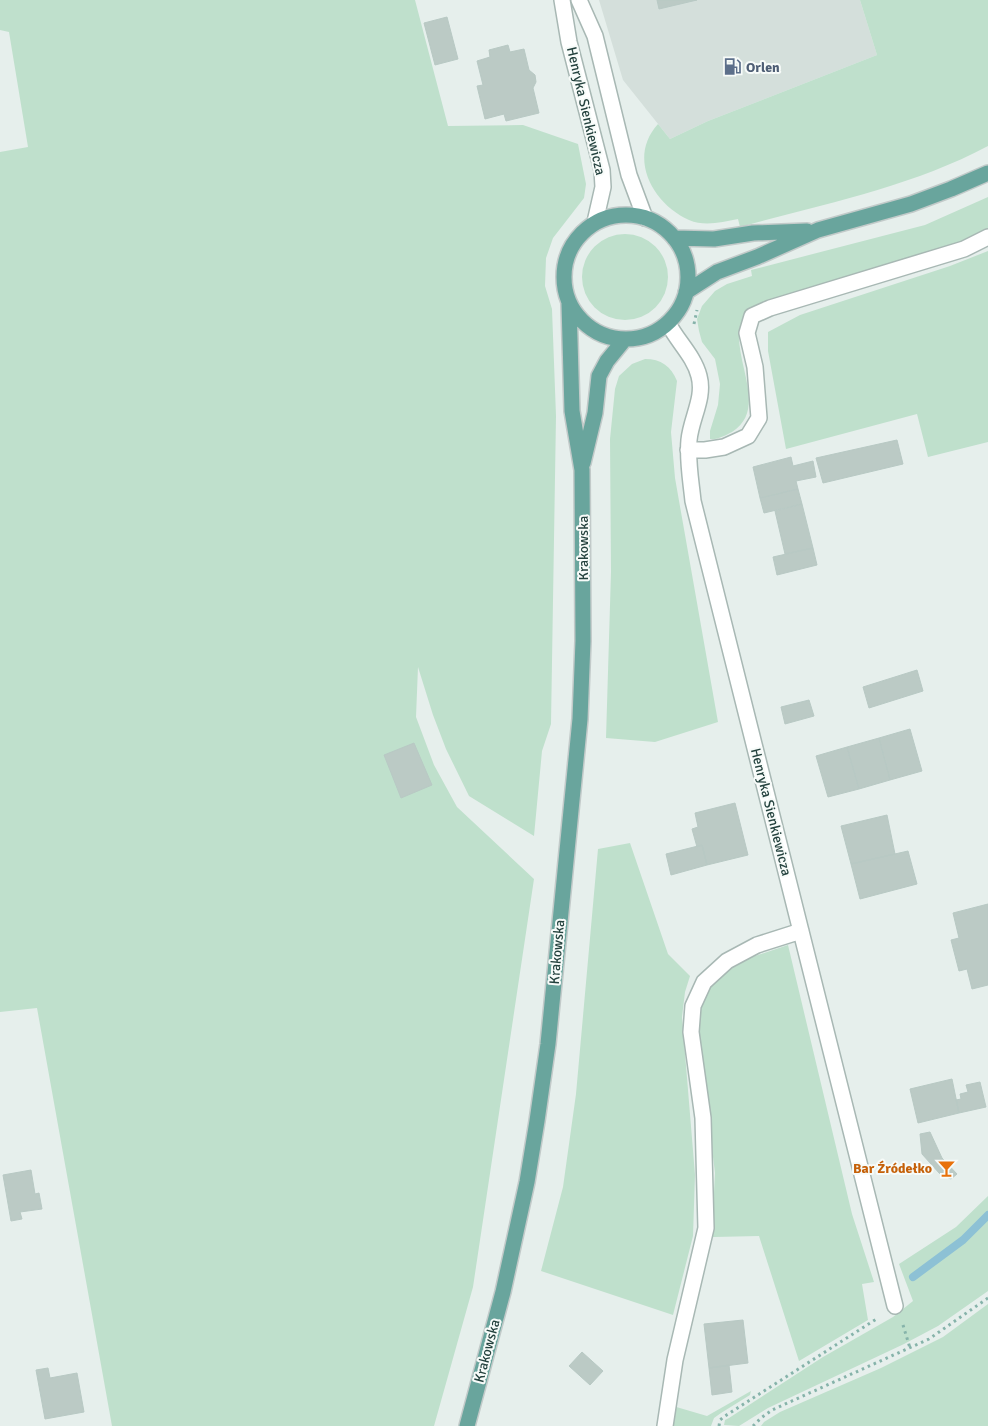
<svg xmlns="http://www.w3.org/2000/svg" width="988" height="1426" viewBox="0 0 988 1426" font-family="Signika,sans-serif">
	<rect width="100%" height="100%" fill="#e6efec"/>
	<!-- built -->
	<path fill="#d4dfdb" d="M 599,0 L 860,0 L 877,55 L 708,121 L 670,139 L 623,80 Z"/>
	<!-- green -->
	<path fill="#bfe0cc" d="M 0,0 L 415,0 L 448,126 L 523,125 L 578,144 L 586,184 L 584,198 L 553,238 L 546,258 L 545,286 L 552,309 L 556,416 L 551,724 L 542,751 L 534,836 L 469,796 L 446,749 L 433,715 L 418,667 L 416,717 L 434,765 L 457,807 L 534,879 L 473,1287 L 434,1426 L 112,1426 L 37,1008 L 0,1012 L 0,152 L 28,147 L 9,32 L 0,30 Z
		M 860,0 L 988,0 L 988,146 C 911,187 824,204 740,227 L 738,219 C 722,222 705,227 689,220 C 653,204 627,158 658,124 L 670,139 L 708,121 L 877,55 Z
		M 988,197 L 988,230 L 972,238 L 901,263 L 762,303 C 755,307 747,310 743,318 C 726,352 772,407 732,432 C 726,435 718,440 710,439 L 710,431 L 718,405 L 720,384 L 715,359 L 702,342 L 699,331 L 697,319 L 702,306 L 715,291 L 727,284 L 752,276 L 751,270 L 925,225 Z
		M582 277a43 43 0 1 1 86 0a43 43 0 1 1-86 0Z
		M 988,251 L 988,442 L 928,457 L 917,414 L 786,449 L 768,351 L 768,332 L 800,315 L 950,266 Z
		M 645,359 C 661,359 671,366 677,381 L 671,432 L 675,478 L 718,722 L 655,742 L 606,738 L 611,572 L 610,439 L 615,389 L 619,376 L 632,364 Z
		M 630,843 L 668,954 L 690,976 L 685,992 L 682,1017 L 695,1175 L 693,1236 L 673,1315 L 541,1271 L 563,1187 L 576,1094 L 598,849 Z
		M 788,945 L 852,1214 L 874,1282 L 862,1284 L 868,1320 L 799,1361 L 759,1236 L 714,1237 L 708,1238 L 713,1211 L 715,1173 L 703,1074 L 698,1046 L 701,1005 L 710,987 L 723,973 L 752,957 Z
		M 988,1196 L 988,1291 L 938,1326 L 904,1344 L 768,1408 L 739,1426 L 724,1425 L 725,1420 L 729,1418 L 823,1357 L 893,1317 L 913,1301 L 899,1264 L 956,1227 Z
		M 988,1304 L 988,1426 L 761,1426 L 764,1422 L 780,1412 L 881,1368 L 943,1337 Z
		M 751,1391 L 750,1395 L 721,1413 L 714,1418 L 711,1426 L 669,1426 L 673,1406 L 707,1416 Z"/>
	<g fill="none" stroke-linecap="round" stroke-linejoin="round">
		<!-- stream -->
		<path stroke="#8dc1d5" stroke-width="8" d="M 913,1277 L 963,1240 L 988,1215"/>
	</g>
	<!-- building -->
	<path fill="#bbcac5" stroke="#b8c9c4" d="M 657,0 L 697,0 L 659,9 Z
		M 447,17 L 458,59 L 435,65 L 424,23 Z
		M 508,45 L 510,52 L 524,49 L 529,70 L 535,75 L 536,82 L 533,88 L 539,113 L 506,121 L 504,114 L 485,119 L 477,86 L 483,85 L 477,61 L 490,57 L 489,50 Z
		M 897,440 L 903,464 L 823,483 L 816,458 Z
		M 791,457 L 793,466 L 813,461 L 816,477 L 796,481 L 798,489 L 760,498 L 753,467 Z
		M 798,489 L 802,504 L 764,513 L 760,498 Z
		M 802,504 L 813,548 L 785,554 L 775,511 Z
		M 813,548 L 817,565 L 777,575 L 773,557 Z
		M 917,670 L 923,691 L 869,708 L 863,687 Z
		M 809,700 L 814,716 L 785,724 L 781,707 Z
		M 910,729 L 922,771 L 890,780 L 879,738 Z
		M 879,738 L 890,780 L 859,789 L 847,747 Z
		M 414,743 L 432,785 L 401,798 L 384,755 Z
		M 847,747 L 859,789 L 828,797 L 816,756 Z
		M 735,803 L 748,855 L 707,865 L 702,845 L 697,847 L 692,829 L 698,827 L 695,813 Z
		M 887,815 L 895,854 L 851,864 L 841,826 Z
		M 702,845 L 707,865 L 671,875 L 666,854 Z
		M 908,851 L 917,884 L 860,899 L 851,864 Z
		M 988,904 L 988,985 L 972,989 L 967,969 L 959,971 L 951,940 L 959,938 L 953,913 Z
		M 952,1079 L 959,1113 L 918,1123 L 910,1089 Z
		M 980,1082 L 986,1107 L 959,1113 L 956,1100 L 961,1099 L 960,1094 L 968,1092 L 966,1085 Z
		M 930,1132 L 942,1158 L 957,1174 L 951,1179 L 940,1174 L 922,1154 L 920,1134 Z
		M 31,1170 L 35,1194 L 39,1193 L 42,1209 L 20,1212 L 22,1219 L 11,1221 L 3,1175 Z
		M 743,1320 L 748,1363 L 709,1368 L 704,1324 Z
		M 582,1352 L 603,1371 L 590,1385 L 569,1366 Z
		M 729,1365 L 732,1392 L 712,1395 L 709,1368 Z
		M 48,1368 L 50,1378 L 77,1373 L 84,1412 L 45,1419 L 36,1370 Z"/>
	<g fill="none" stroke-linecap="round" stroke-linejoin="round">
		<defs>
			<path id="minor" d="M 562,0 L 569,42 L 602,170 L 603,187 L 595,222
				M 579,0 L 595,36 L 629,175 L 645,218
				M 668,323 C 677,341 694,356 699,376 C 705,398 691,418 689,440 C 687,460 691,481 693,501 L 895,1306
				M 688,450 L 705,450 L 724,447 L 748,436 L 759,418 L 755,367 L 747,333 L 752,316 L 770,308 L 964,249 L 988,237
				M 665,1426 L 675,1360 L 706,1228 L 703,1118 L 691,1032 L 693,1006 L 704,982 L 727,961 L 757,945 L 801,931"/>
			<path id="major" d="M564 277a62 62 0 1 1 124 0a62 62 0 1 1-124 0Z
				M 674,238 L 714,239 L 753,233 L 807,231
				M 686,292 L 717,272 L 757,257 L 818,230 L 911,204 L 951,189 L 988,173
				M 583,463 L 595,413 L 599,376 L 607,361 L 625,339
				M 467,1426 L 503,1292 L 527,1182 L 537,1121 L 548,1044 L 580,719 L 583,641 L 582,470 L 572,411 L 569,304"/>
		</defs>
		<!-- minor casing -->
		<use href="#minor" stroke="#a8b8b4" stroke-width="18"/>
		<!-- major casing -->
		<use href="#major" stroke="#c2cac9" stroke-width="18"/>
		<!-- path -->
		<path stroke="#86b3aa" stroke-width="3" stroke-dasharray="2.5 4" stroke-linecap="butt" d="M 694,324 L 697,310
			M 903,1325 L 910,1348
			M 719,1426 L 720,1420 L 725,1416 L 878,1318
			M 753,1426 L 761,1418 L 772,1410 L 929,1339 L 988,1298"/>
		<!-- minor -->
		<use href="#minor" stroke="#fff" stroke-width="15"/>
		<!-- major -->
		<use href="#major" stroke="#69a59d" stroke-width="15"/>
	</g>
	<!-- icons -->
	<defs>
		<symbol id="fuel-bare" viewBox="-9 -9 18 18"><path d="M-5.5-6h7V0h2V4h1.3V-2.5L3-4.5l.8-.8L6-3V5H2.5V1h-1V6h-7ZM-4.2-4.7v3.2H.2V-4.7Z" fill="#5c6f8a" stroke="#f7fbf9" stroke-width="2.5" paint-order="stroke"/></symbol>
		<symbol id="bar-bare" viewBox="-9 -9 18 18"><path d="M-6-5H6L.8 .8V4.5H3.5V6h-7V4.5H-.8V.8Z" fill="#e8710a" stroke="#f7fbf9" stroke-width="2.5" paint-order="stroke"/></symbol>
	</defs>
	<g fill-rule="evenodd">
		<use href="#fuel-bare" x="720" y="54" width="25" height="25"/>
		<use href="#bar-bare" x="934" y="1156" width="25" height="25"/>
	</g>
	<g text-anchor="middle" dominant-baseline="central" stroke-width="4" stroke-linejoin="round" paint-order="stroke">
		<!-- service labels -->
		<g font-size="14" font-weight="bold" fill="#4e5e75" stroke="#f7fbf9" text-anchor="start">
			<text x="746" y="67">Orlen</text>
		</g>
		<!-- street labels -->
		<g font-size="14" fill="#24423e" stroke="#f7fbf9">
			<text transform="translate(586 111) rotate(77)">Henryka Sienkiewicza</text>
			<text transform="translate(583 548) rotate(-90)">Krakowska</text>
			<text transform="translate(771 812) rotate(76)">Henryka Sienkiewicza</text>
			<text transform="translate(557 952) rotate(-85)">Krakowska</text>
			<text transform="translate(487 1351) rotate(-75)">Krakowska</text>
		</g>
		<!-- food labels -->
		<g font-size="14" font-weight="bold" fill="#c56008" stroke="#f7fbf9" text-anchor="end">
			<text x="932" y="1168">Bar Źródełko</text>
		</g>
	</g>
</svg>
